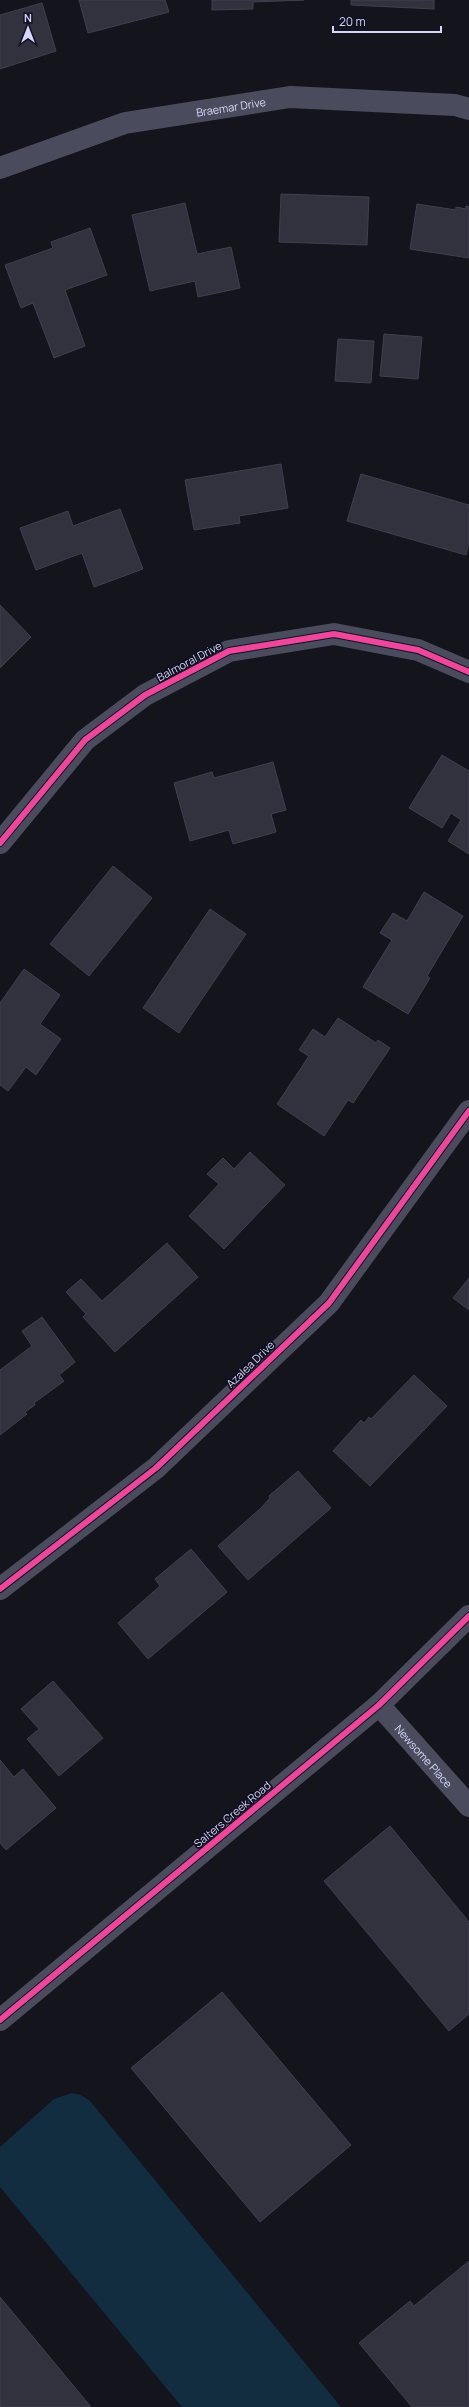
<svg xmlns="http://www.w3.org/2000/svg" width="469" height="2407" viewBox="0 0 469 2407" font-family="Manrope,sans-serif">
	<rect width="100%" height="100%" fill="#14141d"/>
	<!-- water -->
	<path fill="#122c40" d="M 72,2093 L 81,2095 L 90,2101 L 341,2407 L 182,2407 L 0,2187 L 0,2147 L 54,2099 Z"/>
	<!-- building -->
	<path fill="#32323f" stroke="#3f3f50" d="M 79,0 L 165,0 L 169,12 L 88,33 Z
		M 212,0 L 304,0 L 253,2 L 253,9 L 212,10 Z
		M 351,0 L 434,0 L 434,9 L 351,5 Z
		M 42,3 L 56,51 L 0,69 L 0,15 Z
		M 281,194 L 369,197 L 367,245 L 279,242 Z
		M 185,203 L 197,254 L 231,247 L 240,288 L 198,297 L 195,281 L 150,291 L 132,215 Z
		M 417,204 L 456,210 L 456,207 L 466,209 L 466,206 L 469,207 L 469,258 L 410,249 Z
		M 90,228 L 107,275 L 65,290 L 85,346 L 54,358 L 33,303 L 21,308 L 5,265 L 53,248 L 51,242 Z
		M 384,334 L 422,337 L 418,379 L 380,376 Z
		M 338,339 L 374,341 L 371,383 L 335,381 Z
		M 281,464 L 288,508 L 239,516 L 240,523 L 194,530 L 185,480 Z
		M 361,474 L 469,505 L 469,543 L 466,555 L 347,521 Z
		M 120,509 L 143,569 L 94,587 L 82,553 L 36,570 L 20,528 L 68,511 L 73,526 Z
		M 0,605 L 31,637 L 0,668 Z
		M 442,755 L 469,771 L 469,854 L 448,841 L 461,820 L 451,813 L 442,828 L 409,808 Z
		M 273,762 L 286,810 L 271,814 L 276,832 L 233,844 L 229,830 L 190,841 L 174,783 L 212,772 L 214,778 Z
		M 113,866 L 152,898 L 89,976 L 50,944 Z
		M 424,892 L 463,916 L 427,976 L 430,978 L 408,1014 L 363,987 L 392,940 L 380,933 L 393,913 L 407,921 Z
		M 210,909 L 246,934 L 179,1033 L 143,1008 Z
		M 24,969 L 60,995 L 40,1024 L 61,1039 L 36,1075 L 26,1067 L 8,1091 L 0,1085 L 0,1003 Z
		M 338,1018 L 376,1043 L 378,1040 L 390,1048 L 353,1103 L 348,1100 L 324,1136 L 277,1104 L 309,1056 L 299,1050 L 313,1029 L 325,1037 Z
		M 250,1152 L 285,1185 L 224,1249 L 189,1216 L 219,1184 L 207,1174 L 223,1158 L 234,1169 Z
		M 167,1243 L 198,1277 L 115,1352 L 83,1317 L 86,1314 L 66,1292 L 81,1279 L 102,1301 Z
		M 469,1278 L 469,1310 L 453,1298 Z
		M 42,1317 L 75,1362 L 59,1375 L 64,1381 L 34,1403 L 35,1405 L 25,1412 L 27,1414 L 0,1435 L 0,1370 L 32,1346 L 22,1331 Z
		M 414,1375 L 447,1406 L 370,1486 L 333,1451 L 361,1420 L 364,1423 L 369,1417 L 371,1419 Z
		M 298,1471 L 331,1508 L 248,1580 L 218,1546 L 261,1508 L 270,1498 L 269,1496 Z
		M 191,1549 L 227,1592 L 148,1659 L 118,1623 L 160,1586 L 155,1579 Z
		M 53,1681 L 103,1738 L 59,1776 L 27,1739 L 39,1729 L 21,1709 Z
		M 0,1760 L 14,1777 L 23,1769 L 56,1808 L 6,1850 L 0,1843 Z
		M 390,1826 L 469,1922 L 469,2014 L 449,2031 L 324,1881 Z
		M 222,1992 L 351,2145 L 260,2222 L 131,2068 Z
		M 469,2261 L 469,2407 L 412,2407 L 359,2343 L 410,2301 L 414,2306 Z
		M 0,2297 L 91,2407 L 0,2407 Z"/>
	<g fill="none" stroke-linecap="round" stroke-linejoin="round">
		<!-- minor -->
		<g stroke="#4a4c5d" stroke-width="22">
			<path id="s1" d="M 0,168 L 125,123 L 290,97 L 455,105 L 469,109"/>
			<path d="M 0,843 L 85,740 L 145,695 L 229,651 L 334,634 L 418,650 L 469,672"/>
			<path d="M 0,1589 L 156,1468 L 329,1303 L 469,1111"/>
			<path id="s2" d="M 379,1705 L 469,1806"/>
			<path d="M 0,2020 L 379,1705 L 469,1616"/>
		</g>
		<defs>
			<path id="cycleway" d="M 0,843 L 85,740 L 145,695 L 229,651 L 334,634 L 418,650 L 469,672
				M 0,1589 L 156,1468 L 329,1303 L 469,1111
				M 0,2020 L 379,1705 L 469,1616"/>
		</defs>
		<!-- cycleway casing -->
		<use href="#cycleway" stroke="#101021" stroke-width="8"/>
		<!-- cycleway -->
		<use href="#cycleway" stroke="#ed469a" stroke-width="6"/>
	</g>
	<g text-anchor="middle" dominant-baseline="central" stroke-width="3.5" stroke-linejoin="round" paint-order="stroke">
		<!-- street labels -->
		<g font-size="11" fill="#d4d6fb" stroke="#101021">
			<text stroke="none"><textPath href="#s1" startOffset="240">Braemar Drive</textPath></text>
			<text transform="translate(189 661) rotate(-28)">Balmoral Drive</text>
			<text transform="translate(250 1364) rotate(-44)">Azalea Drive</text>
			<text stroke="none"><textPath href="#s2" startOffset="68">Newsome Place</textPath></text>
			<text transform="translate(232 1814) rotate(-40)">Salters Creek Road</text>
		</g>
	</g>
	<!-- north arrow -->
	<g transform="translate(28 28)" stroke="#101021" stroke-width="3" paint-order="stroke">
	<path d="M0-3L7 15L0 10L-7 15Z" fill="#d4d6fb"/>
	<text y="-6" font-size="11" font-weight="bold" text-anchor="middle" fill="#d4d6fb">N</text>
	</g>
	<!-- scale -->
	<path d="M333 26v6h108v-6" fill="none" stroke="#d4d6fb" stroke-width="2"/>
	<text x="339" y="26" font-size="12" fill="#d4d6fb" stroke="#101021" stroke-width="3" paint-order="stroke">20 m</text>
</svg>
